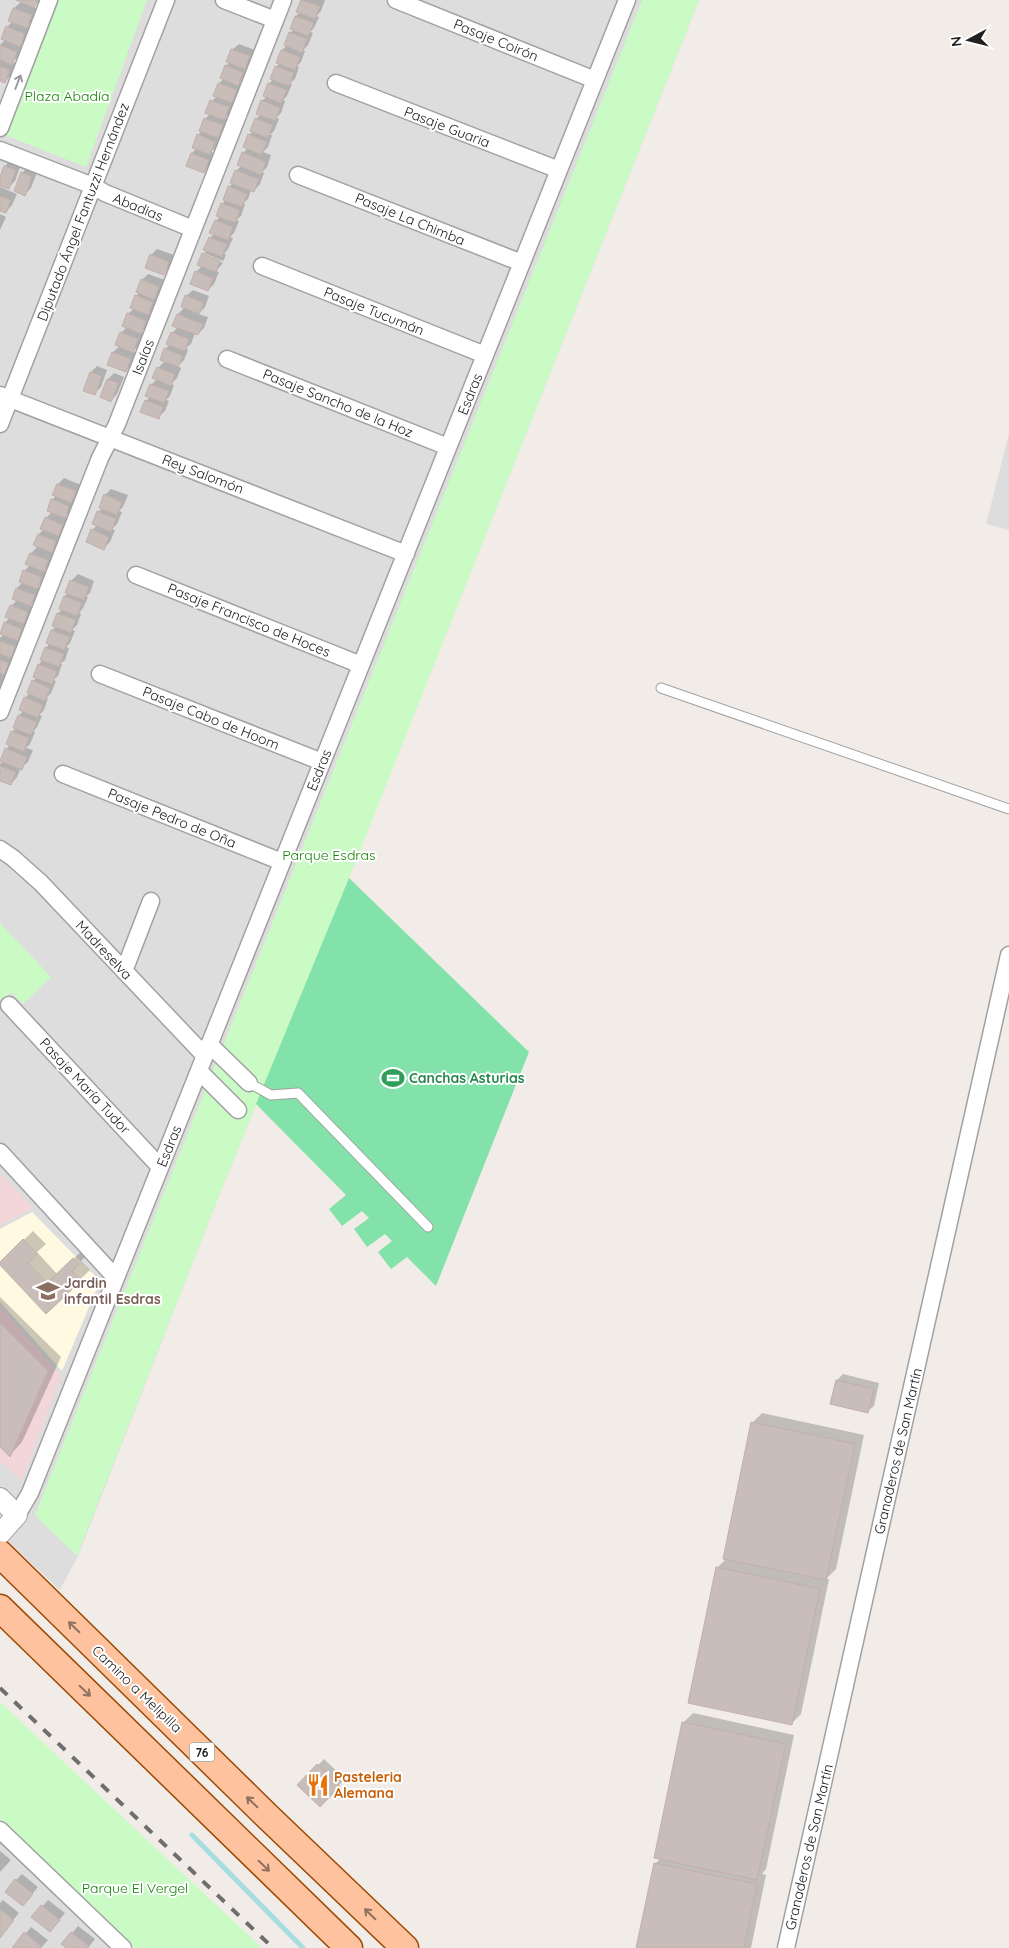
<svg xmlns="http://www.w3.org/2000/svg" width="1009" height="1948" viewBox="0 0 1009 1948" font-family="Quicksand,sans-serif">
	<rect width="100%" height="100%" fill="#f1ece7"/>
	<!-- residential -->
	<path fill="#deddde" d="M 0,0 L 699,0 L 349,878 L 218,1198 L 78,1556 L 60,1590 L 0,1534 Z
		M 1009,433 L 1009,530 L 986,524 Z
		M 0,1838 L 116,1948 L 0,1948 Z"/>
	<!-- commercial -->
	<path fill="#f2d6da" d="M 0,1173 L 33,1208 L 0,1225 Z
		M 0,1307 L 61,1376 L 22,1481 L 0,1461 Z"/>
	<!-- education -->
	<path fill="#fff9e2" d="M 32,1212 L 100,1281 L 62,1371 L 0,1302 L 0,1229 Z"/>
	<!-- park -->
	<path fill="#cafbc4" d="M 58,0 L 147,0 L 86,167 L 5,135 Z
		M 642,0 L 699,0 L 349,878 L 218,1198 L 77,1556 L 35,1515 Z
		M 0,923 L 51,977 L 23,1004 L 11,992 L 0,1003 Z
		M 0,1702 L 262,1948 L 135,1948 L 0,1820 Z"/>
	<!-- pitch -->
	<path fill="#83e2aa" d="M 349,878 L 529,1052 L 436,1286 L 407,1257 L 391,1269 L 378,1252 L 392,1241 L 385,1234 L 367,1247 L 354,1229 L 369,1218 L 362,1211 L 342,1226 L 329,1209 L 346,1195 L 256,1104 Z"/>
	<!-- shadow -->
	<path fill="#0003" d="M 17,0 L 40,0 L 33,7 L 37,9 L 33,20 L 27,26 L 30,27 L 26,39 L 20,45 L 22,45 L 18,57 L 12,62 L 16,64 L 11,75 L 5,82 L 0,80 L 0,45 L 5,40 L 7,27 L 13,21 L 10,20 L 14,8 L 21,2 Z
		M 302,0 L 325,0 L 321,11 L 316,16 L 319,17 L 314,28 L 310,32 L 313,33 L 308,45 L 303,50 L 305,51 L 301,62 L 297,66 L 299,67 L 295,79 L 290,83 L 292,84 L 287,96 L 283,100 L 285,101 L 281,113 L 276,118 L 279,119 L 274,131 L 270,135 L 272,135 L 268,147 L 263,152 L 271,155 L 267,167 L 262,172 L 264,173 L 260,184 L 254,191 L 251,190 L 248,199 L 243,203 L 245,204 L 241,216 L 236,220 L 239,221 L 234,233 L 230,237 L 233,238 L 228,249 L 224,254 L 226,255 L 223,261 L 204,253 L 204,256 L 223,263 L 216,271 L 219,272 L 214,284 L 208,290 L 196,272 L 202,266 L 203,254 L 207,250 L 210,238 L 214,234 L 216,221 L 220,216 L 222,204 L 226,200 L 229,187 L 233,183 L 236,171 L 241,166 L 243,153 L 248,148 L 249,135 L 253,131 L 256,119 L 261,114 L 262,101 L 267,96 L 269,84 L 273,79 L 276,67 L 280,63 L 278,62 L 282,50 L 287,45 L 290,33 L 294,29 L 292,28 L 296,16 L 300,12 L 298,11 Z
		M 239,44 L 255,50 L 251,62 L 247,66 L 249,66 L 244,78 L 240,83 L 242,84 L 238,95 L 232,100 L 235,101 L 230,113 L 225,118 L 228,119 L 224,130 L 219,135 L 221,135 L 216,147 L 211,152 L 215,154 L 210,165 L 204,172 L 192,153 L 197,148 L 198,135 L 202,131 L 205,119 L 210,114 L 212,101 L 217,96 L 215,95 L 219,83 L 224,79 L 226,66 L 230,62 L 232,50 Z
		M 11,160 L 21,164 L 15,181 L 8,188 L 0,184 L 0,180 L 5,166 Z
		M 28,167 L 38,170 L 31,188 L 25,194 L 22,173 Z
		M 0,187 L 17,194 L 12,205 L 6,212 L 0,209 Z
		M 0,214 L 6,217 L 0,230 Z
		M 157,249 L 174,255 L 169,267 L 163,273 L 151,255 Z
		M 148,274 L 165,280 L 160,292 L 157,295 L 159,296 L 154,308 L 149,313 L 151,314 L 147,326 L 141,332 L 144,333 L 139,345 L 133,351 L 136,353 L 132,364 L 126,371 L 109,364 L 113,352 L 120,346 L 121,333 L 127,327 L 128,314 L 134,308 L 136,296 L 139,292 L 142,280 Z
		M 193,290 L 209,296 L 205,307 L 198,314 L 208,317 L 204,328 L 198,334 L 195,333 L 191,344 L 186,348 L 188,350 L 184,360 L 178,366 L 181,368 L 177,378 L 171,384 L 174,385 L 170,396 L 166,400 L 169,401 L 165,411 L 158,417 L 146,401 L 150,397 L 151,385 L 157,379 L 158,368 L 165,361 L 165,349 L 170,344 L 172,333 L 178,327 L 178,314 L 185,307 L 186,296 Z
		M 97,366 L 107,370 L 101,387 L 94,394 L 91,372 Z
		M 114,373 L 124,377 L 117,394 L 111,400 L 108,379 Z
		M 64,478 L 81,485 L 77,495 L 73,499 L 75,500 L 71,510 L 65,517 L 69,518 L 65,529 L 60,534 L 62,534 L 58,545 L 50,552 L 54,554 L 50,564 L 44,570 L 47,571 L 43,581 L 37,587 L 40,588 L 36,599 L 30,605 L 34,606 L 30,616 L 25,621 L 28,623 L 24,633 L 18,639 L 21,640 L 17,651 L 12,656 L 14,657 L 10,667 L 4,673 L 8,675 L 4,685 L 0,689 L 0,638 L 4,634 L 5,623 L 10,617 L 11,606 L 17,600 L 13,599 L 17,588 L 23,582 L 24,571 L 30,565 L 27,564 L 31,553 L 38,546 L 39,534 L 44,529 L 46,518 L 52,512 L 52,500 L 56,496 L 58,484 Z
		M 111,489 L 128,495 L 123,507 L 119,511 L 122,512 L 117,524 L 112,529 L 115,530 L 110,542 L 104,548 L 92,530 L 97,525 L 98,512 L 103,508 L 105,495 Z
		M 78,574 L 94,581 L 90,593 L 86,596 L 88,597 L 83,608 L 79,613 L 81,614 L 77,625 L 72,630 L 75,631 L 70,643 L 66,647 L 69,648 L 65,660 L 60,664 L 62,664 L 58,676 L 53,680 L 56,681 L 51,693 L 46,698 L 48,698 L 44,710 L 39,715 L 42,716 L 37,727 L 33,732 L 35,732 L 30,744 L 26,748 L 33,750 L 28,762 L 21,768 L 17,777 L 11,784 L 0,779 L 0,764 L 3,761 L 6,749 L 10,745 L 12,732 L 16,728 L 14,727 L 19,715 L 24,711 L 25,698 L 30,693 L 33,681 L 37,677 L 39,664 L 43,660 L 46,648 L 50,643 L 52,630 L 57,626 L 54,625 L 58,613 L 63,609 L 65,596 L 68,593 L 71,581 Z
		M 33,1231 L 46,1244 L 37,1252 L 57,1274 L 84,1249 L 88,1254 L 81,1261 L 90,1270 L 46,1312 L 0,1263 Z
		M 0,1297 L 61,1357 L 22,1442 L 10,1455 L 0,1445 Z
		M 843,1374 L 879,1383 L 874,1406 L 867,1412 L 831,1403 L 837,1380 Z
		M 762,1413 L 864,1435 L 836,1569 L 826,1579 L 829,1579 L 801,1714 L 791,1724 L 718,1567 L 727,1558 L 752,1423 Z
		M 693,1713 L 794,1735 L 766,1869 L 762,1874 L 766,1875 L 751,1948 L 638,1948 L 655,1864 L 660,1859 L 683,1723 Z
		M 324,1759 L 345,1779 L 320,1805 L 299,1785 Z
		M 0,1851 L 11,1860 L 0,1872 Z
		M 22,1874 L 38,1887 L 29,1898 L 16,1880 Z
		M 3,1900 L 19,1913 L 0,1936 L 0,1903 Z
		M 48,1900 L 65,1913 L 56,1924 L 33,1917 Z
		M 78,1926 L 95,1939 L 88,1948 L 68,1948 L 63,1944 Z
		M 31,1927 L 48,1940 L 41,1948 L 14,1948 Z"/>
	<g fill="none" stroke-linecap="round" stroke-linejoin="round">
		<!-- stream -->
		<path stroke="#a6dee0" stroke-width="5" d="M 192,1835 L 303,1948"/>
	</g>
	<!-- building -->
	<path fill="#c9bdba" stroke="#c3afa8" d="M 16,0 L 37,0 L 34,8 Z
		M 301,0 L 320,6 L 315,19 L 296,12 Z
		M 13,8 L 32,15 L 27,28 L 8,21 Z
		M 295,16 L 314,23 L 308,36 L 290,29 Z
		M 6,26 L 25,34 L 20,47 L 1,39 Z
		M 289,32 L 307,39 L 302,53 L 284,45 Z
		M 0,45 L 17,52 L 12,65 L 0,60 Z
		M 231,49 L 250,56 L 245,69 L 226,62 Z
		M 281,50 L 300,57 L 295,70 L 276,63 Z
		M 225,65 L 243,73 L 238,86 L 220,78 Z
		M 0,66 L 10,70 L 5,83 L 0,81 Z
		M 275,66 L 294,73 L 289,86 L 270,79 Z
		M 218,83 L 237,90 L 232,103 L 213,96 Z
		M 268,83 L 287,90 L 281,103 L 263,96 Z
		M 210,100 L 229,107 L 224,120 L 205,113 Z
		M 261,100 L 280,108 L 275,121 L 256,114 Z
		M 204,118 L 223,125 L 218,138 L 199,131 Z
		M 255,118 L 273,125 L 268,138 L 250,131 Z
		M 197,134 L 215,142 L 210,155 L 192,148 Z
		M 248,134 L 267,142 L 262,155 L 243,147 Z
		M 242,152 L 266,162 L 261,175 L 237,165 Z
		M 191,153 L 209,160 L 204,173 L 186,166 Z
		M 4,166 L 16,170 L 9,189 L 0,186 L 0,177 Z
		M 235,170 L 259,179 L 254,192 L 230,183 Z
		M 21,172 L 32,177 L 25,196 L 14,191 Z
		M 228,186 L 247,194 L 242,207 L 223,200 Z
		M 0,196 L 11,200 L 6,213 L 0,211 Z
		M 221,203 L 240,210 L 235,223 L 216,216 Z
		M 215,220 L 233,227 L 228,240 L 209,233 Z
		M 209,237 L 227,244 L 222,257 L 203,250 Z
		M 202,253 L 220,261 L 216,272 L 197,265 Z
		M 150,254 L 169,262 L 164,275 L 145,268 Z
		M 195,271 L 213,278 L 208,291 L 190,284 Z
		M 141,279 L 159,287 L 154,300 L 136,292 Z
		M 135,295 L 153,302 L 148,315 L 130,308 Z
		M 185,295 L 204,303 L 199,314 L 181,307 Z
		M 127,313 L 146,321 L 141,334 L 122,326 Z
		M 177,314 L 203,324 L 198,335 L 172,326 Z
		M 120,332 L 138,339 L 133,353 L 115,345 Z
		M 171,332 L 189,339 L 185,351 L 166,344 Z
		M 164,348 L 183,356 L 178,367 L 160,360 Z
		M 112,352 L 131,359 L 126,372 L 107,365 Z
		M 157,367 L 175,374 L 171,386 L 152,378 Z
		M 90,372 L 102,376 L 95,395 L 83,391 Z
		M 107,379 L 119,383 L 111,402 L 100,397 Z
		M 150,384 L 169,391 L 164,403 L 145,396 Z
		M 145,400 L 163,407 L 159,419 L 140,412 Z
		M 57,484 L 76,491 L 71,503 L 52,495 Z
		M 104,494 L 122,502 L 117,515 L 99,508 Z
		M 51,499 L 69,506 L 65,518 L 47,511 Z
		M 97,511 L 116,519 L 111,532 L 92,524 Z
		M 45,517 L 63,525 L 59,536 L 40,529 Z
		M 91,529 L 109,537 L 104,550 L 86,542 Z
		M 38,534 L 56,541 L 52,553 L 33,545 Z
		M 30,553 L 48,560 L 44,572 L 25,564 Z
		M 23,570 L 42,577 L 37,589 L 19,582 Z
		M 70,580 L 89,587 L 84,600 L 65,593 Z
		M 16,588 L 35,595 L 30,606 L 12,599 Z
		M 64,596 L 82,603 L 77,616 L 59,609 Z
		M 10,605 L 28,612 L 24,624 L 5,617 Z
		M 57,613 L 76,620 L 71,633 L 52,626 Z
		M 4,622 L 22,629 L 18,641 L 0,634 Z
		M 51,630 L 70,637 L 64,650 L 46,643 Z
		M 0,641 L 16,647 L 11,658 L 0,654 Z
		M 45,647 L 64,654 L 59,667 L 40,660 Z
		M 0,660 L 9,663 L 4,675 L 0,673 Z
		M 38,664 L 57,671 L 52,684 L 33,677 Z
		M 32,680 L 50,688 L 45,701 L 27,693 Z
		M 24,697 L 43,705 L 38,718 L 19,710 Z
		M 18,715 L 37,722 L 31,735 L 13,728 Z
		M 11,731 L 29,738 L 24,752 L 6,744 Z
		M 5,748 L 27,757 L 22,770 L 0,761 Z
		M 0,766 L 16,772 L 11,785 L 0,781 Z
		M 23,1239 L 37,1254 L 28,1263 L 47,1283 L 73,1258 L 79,1264 L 72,1271 L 81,1281 L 46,1314 L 0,1265 L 0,1262 Z
		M 0,1323 L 48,1371 L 10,1457 L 0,1447 Z
		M 836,1380 L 874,1389 L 868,1413 L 830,1404 Z
		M 751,1422 L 855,1444 L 826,1580 L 723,1559 Z
		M 716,1567 L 820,1589 L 792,1725 L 688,1703 Z
		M 682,1722 L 786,1744 L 757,1880 L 654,1858 Z
		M 317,1764 L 340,1786 L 320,1807 L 297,1785 Z
		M 654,1863 L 757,1884 L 744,1948 L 636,1948 Z
		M 15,1879 L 33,1894 L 23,1906 L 5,1892 Z
		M 41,1905 L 60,1920 L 50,1932 L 31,1917 Z
		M 0,1909 L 14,1920 L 0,1938 Z
		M 24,1932 L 42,1947 L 41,1948 L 12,1948 Z
		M 71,1932 L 89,1946 L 88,1948 L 66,1948 L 61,1944 Z"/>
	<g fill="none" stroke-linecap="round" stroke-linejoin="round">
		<defs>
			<path id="service" d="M 661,688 L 1009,809
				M 249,1083 L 271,1095 L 298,1093 L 428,1227"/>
			<path id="minor" d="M 224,0 L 275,20
				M 396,0 L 595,80
				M 336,83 L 559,170
				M 0,128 L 49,0
				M 0,150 L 93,186 L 105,193 L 193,229
				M 298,175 L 522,263
				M 262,266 L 485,355
				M 227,359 L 448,447
				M 0,395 L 406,554
				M 0,424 L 166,0
				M 136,575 L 361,665
				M 100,674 L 322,762
				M 0,712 L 100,458 L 117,424 L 283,0
				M 63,774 L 282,862
				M 0,849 L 13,858 L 41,883 L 205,1056
				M 124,971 L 151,901
				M 9,1005 L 160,1167
				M 209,1044 L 249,1083
				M 199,1071 L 238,1110
				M 0,1152 L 116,1278
				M 17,1515 L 30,1493 L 627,0
				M 0,1830 L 123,1948
				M 786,1948 L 1009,955"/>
			<path id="tertiary" d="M 0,1498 L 17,1515 L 0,1534"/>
			<path id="primary" d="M 0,1554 L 266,1815 L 405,1948
				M 0,1608 L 349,1948"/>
		</defs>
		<!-- service casing -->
		<use href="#service" stroke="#a1a1a1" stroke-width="11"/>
		<!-- minor casing -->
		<use href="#minor" stroke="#a1a1a1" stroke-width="19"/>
		<!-- tertiary casing -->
		<use href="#tertiary" stroke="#a1a1a1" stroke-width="22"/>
		<!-- primary casing -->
		<use href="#primary" stroke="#9d4900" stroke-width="29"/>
		<!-- service -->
		<use href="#service" stroke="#fff" stroke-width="9"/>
		<!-- minor -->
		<use href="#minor" stroke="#fff" stroke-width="16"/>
		<!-- tertiary -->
		<use href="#tertiary" stroke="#fff" stroke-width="20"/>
		<!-- primary -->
		<use href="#primary" stroke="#fec29e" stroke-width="26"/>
		<!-- rail -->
		<path stroke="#6e6e6e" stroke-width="4" stroke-dasharray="10 10" stroke-linecap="butt" d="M 0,1688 L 273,1948"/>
	</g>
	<!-- one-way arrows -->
	<defs><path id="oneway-shaft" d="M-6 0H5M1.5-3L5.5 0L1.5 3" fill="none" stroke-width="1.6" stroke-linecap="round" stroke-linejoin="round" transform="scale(1.25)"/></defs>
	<use stroke="#9b9b9b" href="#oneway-shaft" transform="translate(18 82) rotate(-69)"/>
	<g stroke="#8f715f">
		<use href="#oneway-shaft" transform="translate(74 1627) rotate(-136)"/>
		<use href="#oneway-shaft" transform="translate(85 1691) rotate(44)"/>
		<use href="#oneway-shaft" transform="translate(252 1802) rotate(-136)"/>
		<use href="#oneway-shaft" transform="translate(264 1866) rotate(44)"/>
		<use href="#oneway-shaft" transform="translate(370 1914) rotate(-136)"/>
	</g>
	<!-- icons -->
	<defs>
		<symbol id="stadium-bare" viewBox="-9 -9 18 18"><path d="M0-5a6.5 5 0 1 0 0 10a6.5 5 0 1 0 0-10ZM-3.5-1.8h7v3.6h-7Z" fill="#2e9e5b" stroke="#fff" stroke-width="2.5" paint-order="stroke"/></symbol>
		<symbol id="school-bare" viewBox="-9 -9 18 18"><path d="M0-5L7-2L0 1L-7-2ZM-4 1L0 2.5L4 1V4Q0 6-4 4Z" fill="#8d6e63" stroke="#fff" stroke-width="2.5" paint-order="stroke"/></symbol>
		<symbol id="restaurant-bare" viewBox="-9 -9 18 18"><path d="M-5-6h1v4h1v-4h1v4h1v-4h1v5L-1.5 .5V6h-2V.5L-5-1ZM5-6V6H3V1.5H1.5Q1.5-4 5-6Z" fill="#e8710a" stroke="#fff" stroke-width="2.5" paint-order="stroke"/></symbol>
	</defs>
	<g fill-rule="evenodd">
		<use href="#stadium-bare" x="377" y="1062" width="32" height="32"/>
		<use href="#school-bare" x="32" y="1275" width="32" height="32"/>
		<use href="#restaurant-bare" x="302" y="1769" width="32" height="32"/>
	</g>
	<g text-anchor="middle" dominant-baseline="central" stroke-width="4" stroke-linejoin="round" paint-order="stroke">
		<!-- shield labels -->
		<rect fill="#fff" stroke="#636363" stroke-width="1" x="189.5" y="1742.5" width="25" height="19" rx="4"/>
		<g font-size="12" font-weight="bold" fill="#202020">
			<text x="202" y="1752">76</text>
		</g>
		<!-- street labels -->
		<g font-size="14" fill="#202020" stroke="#fff">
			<text transform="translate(496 40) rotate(22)">Pasaje Coirón</text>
			<text transform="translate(447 127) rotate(21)">Pasaje Guaria</text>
			<text transform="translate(138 207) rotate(22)">Abadias</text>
			<text transform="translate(83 212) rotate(-69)">Diputado Ángel Fantuzzi Hernández</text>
			<text transform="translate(410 219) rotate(22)">Pasaje La Chimba</text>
			<text transform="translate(374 311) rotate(22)">Pasaje Tucumán</text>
			<text transform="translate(143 357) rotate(-69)">Isaías</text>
			<text transform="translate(470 394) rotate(-68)">Esdras</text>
			<text transform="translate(338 403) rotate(22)">Pasaje Sancho de la Hoz</text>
			<text transform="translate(203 474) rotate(21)">Rey Salomón</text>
			<text transform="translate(249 620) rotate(22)">Pasaje Francisco de Hoces</text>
			<text transform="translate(211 718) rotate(22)">Pasaje Cabo de Hoom</text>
			<text transform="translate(319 770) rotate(-68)">Esdras</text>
			<text transform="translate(172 818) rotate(22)">Pasaje Pedro de Oña</text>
			<text transform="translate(104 950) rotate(47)">Madreselva</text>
			<text transform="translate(85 1086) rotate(47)">Pasaje María Tudor</text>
			<text transform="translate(169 1146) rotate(-68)">Esdras</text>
			<text transform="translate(898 1451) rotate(-77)">Granaderos de San Martín</text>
			<text transform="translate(137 1689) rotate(44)">Camino a Melipilla</text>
			<text transform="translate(809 1847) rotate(-77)">Granaderos de San Martín</text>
		</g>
		<!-- park labels -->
		<g font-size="14" fill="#178409" stroke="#fff">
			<text x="67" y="96">Plaza Abadía</text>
			<text x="329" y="855">Parque Esdras</text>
			<text x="135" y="1888">Parque El Vergel</text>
		</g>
		<!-- leisure labels -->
		<g font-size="14" font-weight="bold" fill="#27864d" stroke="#fff" text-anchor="start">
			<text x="409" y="1078">Canchas Asturias</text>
		</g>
		<!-- education labels -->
		<g font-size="14" font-weight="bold" fill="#785e54" stroke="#fff" text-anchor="start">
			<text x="64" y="1283">Jardin<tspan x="64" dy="16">infantil Esdras</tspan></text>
		</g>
		<!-- food labels -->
		<g font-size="14" font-weight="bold" fill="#c56008" stroke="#fff" text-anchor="start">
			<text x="334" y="1777">Pasteleria<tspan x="334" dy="16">Alemana</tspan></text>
		</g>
	</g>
	<!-- north arrow -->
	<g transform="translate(969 40) rotate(263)" stroke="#ffffff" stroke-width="4" paint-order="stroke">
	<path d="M0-4L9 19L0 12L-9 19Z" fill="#202020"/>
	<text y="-8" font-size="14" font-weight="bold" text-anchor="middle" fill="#202020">N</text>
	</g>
</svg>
